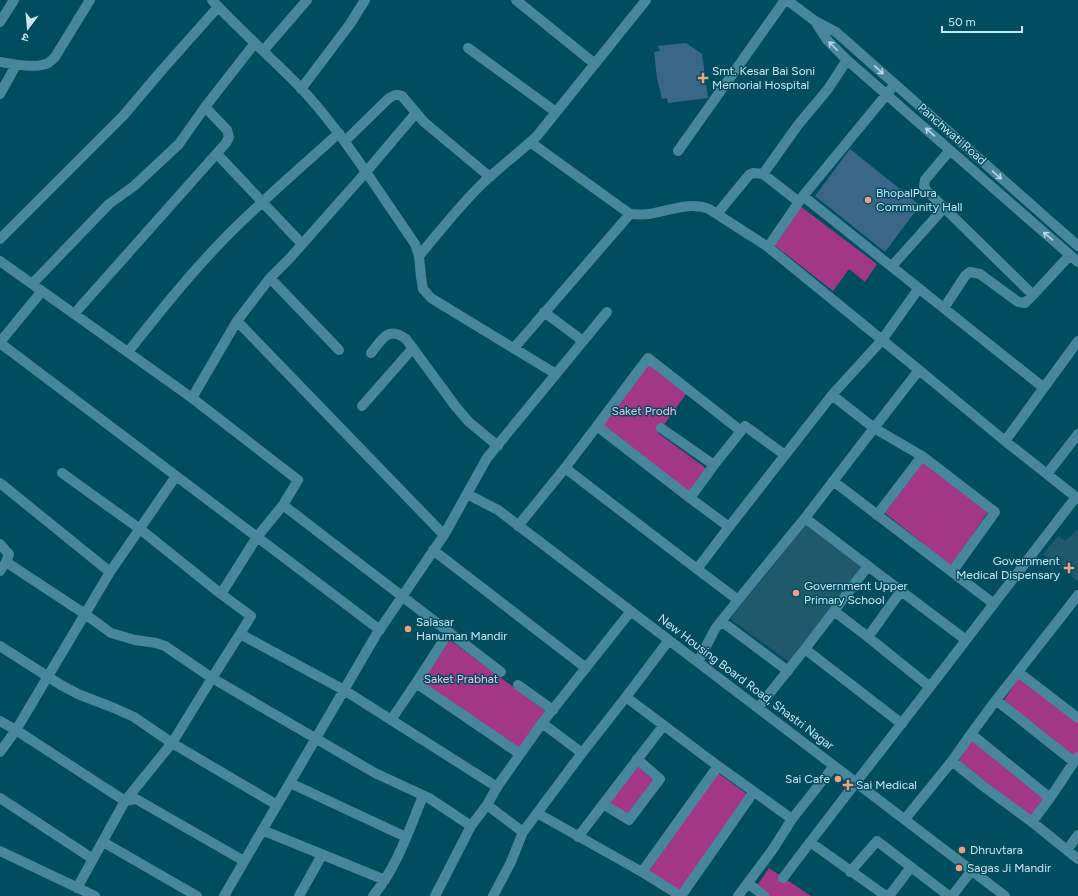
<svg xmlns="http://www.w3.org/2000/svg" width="1078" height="896" viewBox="0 0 1078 896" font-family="Figtree,'Noto Sans Devanagari',sans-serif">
	<rect width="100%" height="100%" fill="#004d5f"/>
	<!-- built -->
	<path fill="#1f596a" d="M 806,525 L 862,568 L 789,662 L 730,619 Z
		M 1077,530 L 1078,531 L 1078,582 L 1043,554 L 1058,536 L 1065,541 Z"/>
	<!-- green -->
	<path fill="#a23783" d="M 800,206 L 877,264 L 865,282 L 849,269 L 833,291 L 773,244 Z
		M 649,364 L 689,390 L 658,433 L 707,469 L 689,493 L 602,426 Z
		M 923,462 L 988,512 L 951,566 L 885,513 Z
		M 450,640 L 546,711 L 519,748 L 422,682 Z
		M 1019,677 L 1078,723 L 1078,752 L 1074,758 L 1003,702 Z
		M 972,740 L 1045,798 L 1031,817 L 959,761 Z
		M 636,762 L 656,778 L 626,816 L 607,802 Z
		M 715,771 L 747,794 L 680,890 L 649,871 Z
		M 769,868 L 811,896 L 768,896 L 756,887 Z"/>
	<!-- building -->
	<path fill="#3a6787" d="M 686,43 L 702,54 L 708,98 L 668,103 L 667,98 L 662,99 L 657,78 L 654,52 L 660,51 L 658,46 Z
		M 850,149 L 920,205 L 885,252 L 815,196 Z"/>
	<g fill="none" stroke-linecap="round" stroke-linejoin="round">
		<!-- minor -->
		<path stroke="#48879b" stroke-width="10" d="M 212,0 C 237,27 264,51 290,77 C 319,105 343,138 366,172 L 416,113
			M 516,0 L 595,64
			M 787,0 L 815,21 L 836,32 L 1078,246
			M 815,21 L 827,40 L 847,60 L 1078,262
			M 0,22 L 14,0
			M 468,48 L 556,112
			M 263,51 L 307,0
			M 0,62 C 13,64 36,69 48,63 C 50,62 53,59 55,57 L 90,0
			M 301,89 L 350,24 L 365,0
			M 0,94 L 16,65
			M 345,141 L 388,99 C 393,95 396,94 402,96 L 424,122 L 490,177
			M 530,142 L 630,214 C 636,214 643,215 649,214 C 669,211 690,201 709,209 L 768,247 L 919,370
			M 950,150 L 925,180 L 924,186 L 926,190 L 1033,295 L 1070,255
			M 678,151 L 785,0
			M 217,154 L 302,244
			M 803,196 L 1044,388
			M 799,202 L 763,174 L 798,125 L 828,89 L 847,60
			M 717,214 L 749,175 L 753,173 L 763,174
			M 0,239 L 123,116 L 162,70 L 218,7
			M 768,247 L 803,196 L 891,89
			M 419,256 C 440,231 460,205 484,182 C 501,166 520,152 537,136 L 646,0
			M 0,261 L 192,398
			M 892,266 L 944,208
			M 270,278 L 339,350
			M 32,284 L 109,204 L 134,186 L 179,144 L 205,107 L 255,43
			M 944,308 L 965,276 L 970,272 L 980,274 L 1018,302 L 1025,303 L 1033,295
			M 544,312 L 583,341
			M 74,314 L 226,143 L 229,137 L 227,130 L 205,107
			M 237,321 L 192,398 L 298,480 L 283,505
			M 0,342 L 42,291
			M 0,343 L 257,537 L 221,594 L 251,616 L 240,634
			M 514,348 L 630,214
			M 128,352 C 158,314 188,276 223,240 C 259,203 300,168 339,133
			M 371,353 C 382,340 388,325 406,339 L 456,407 L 469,422 L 498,446
			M 832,395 L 882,340 L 919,288
			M 362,406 L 413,348
			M 597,426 L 648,358 L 741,431
			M 661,428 L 714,465 L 690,498 L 729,527 L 832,395 L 874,428 L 805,518 L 868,566 L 834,611 L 868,637 L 901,591 L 966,640 L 1076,497 L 1078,499
			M 1005,441 L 1078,341
			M 922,456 L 874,428 L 919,370 L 1005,441 L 1076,497
			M 714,465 L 745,426 L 785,455
			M 62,473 L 140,529 L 221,594
			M 1047,474 L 1078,434
			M 176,476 L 110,572 L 16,730 L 125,801 L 136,799 L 244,861
			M 833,481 L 994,604
			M 0,483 L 110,572
			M 467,494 L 498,510 L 1005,896
			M 690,498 L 597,426 L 565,468 L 697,569
			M 877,515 L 922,456 L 995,512 L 952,572
			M 518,526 L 565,468
			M 444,535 L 237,321 L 270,278 L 289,259 L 366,172 L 415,244 L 419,256 L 421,277 L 423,289 L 431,298 L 556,374
			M 0,544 L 9,554 L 6,562
			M 433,550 L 586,668
			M 868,566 L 901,591
			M 0,571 L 6,562 L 85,614 L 111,633 L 135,640 L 156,643 L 165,646 L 212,678 L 172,743 L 277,805
			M 1078,595 L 1018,672 L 1078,718
			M 738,600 L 805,518
			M 834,611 L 805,649 L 902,724
			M 721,621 L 788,671
			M 380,630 L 257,537 L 283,505 L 501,672
			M 449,632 L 416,683 L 520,754
			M 868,637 L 930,687
			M 669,640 L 626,697 L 718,766 L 642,872 L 681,896
			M 0,646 L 61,685 L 78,694 L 114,708 L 134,717 L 172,743 L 125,801 L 77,888
			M 698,662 L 715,629 L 738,600 L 697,569 L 729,527
			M 518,685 L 553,710
			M 626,697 L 582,753 L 542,723 L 631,611
			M 996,700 L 1018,672
			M 758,708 L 805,649
			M 391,720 L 416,683
			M 0,721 L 16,730 L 0,752
			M 952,761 L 971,734
			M 718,766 L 792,819
			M 290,783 L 406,837
			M 497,787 L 487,805 L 523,832 L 582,753
			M 0,798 L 93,859
			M 1050,798 L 1074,762
			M 603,804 L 629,820 L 660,779 L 637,759
			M 487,805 L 471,826 L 429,798 L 375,773 L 212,678 L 240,634 L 344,690 L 497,787 L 542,723
			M 537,813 L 642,872
			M 905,819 L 952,761 L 983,786 L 1032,822 L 1050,798 L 971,734 L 996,700 L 1074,762 L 1078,757
			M 1032,822 L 1078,859
			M 262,830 L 385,880
			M 578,837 L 663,726
			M 103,842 L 197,896
			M 810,842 L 886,896
			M 1067,850 L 1078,835
			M 0,851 L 95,896
			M 850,872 L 877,841 L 949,896
			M 783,878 C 843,798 905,720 966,640
			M 748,883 L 764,896
			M 224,896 L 376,635 L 444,535 L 487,458 L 607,312
			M 299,896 L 322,855
			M 373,896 C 397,867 409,830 423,796
			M 435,896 L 471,826
			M 493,896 L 511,862 L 523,832
			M 681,896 L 753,793
			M 738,896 L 773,849 L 792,819 L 834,766
			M 889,896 L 911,867
			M 952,896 L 972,870"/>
	</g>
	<!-- one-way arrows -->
	<defs><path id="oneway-shaft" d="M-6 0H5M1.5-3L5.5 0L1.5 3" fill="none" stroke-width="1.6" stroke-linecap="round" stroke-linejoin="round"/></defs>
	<g stroke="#b6d9e6">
		<use href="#oneway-shaft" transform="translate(833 46) rotate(-135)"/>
		<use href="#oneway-shaft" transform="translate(879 70) rotate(43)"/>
		<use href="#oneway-shaft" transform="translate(930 132) rotate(-139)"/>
		<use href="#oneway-shaft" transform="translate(997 175) rotate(41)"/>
		<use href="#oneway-shaft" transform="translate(1048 236) rotate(-140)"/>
	</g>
	<!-- markers -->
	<g fill="#f3a081" stroke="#004d5f" stroke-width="1.5">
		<path d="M701 72h4v4h4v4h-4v4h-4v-4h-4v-4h4z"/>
		<circle cx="868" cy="200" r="4"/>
		<path d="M1067 562h4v4h4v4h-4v4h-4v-4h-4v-4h4z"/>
		<circle cx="796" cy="593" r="4"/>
		<circle cx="408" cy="629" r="4"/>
		<circle cx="838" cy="779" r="4"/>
		<path d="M846 779h4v4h4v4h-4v4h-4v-4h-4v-4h4z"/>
		<circle cx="962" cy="850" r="4"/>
		<circle cx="959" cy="868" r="4"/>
	</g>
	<g text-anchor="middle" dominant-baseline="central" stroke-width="3" stroke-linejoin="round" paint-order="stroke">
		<!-- poi labels -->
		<g font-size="12" fill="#c9e8f3" stroke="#004d5f" text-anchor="start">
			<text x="712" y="71">Smt. Kesar Bai Soni<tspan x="712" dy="14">Memorial Hospital</tspan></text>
			<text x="876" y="193">BhopalPura<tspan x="876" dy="14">Community Hall</tspan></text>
			<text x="1060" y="561" text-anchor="end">Government<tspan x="1060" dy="14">Medical Dispensary</tspan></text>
			<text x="804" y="586">Government Upper<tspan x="804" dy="14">Primary School</tspan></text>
			<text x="416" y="622">Salasar<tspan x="416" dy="14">Hanuman Mandir</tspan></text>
			<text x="830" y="779" text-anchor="end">Sai Cafe</text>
			<text x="856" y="785">Sai Medical</text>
			<text x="970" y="850">Dhruvtara</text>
			<text x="967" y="868">Sagas Ji Mandir</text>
		</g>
		<!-- street labels -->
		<g font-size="12" fill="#c9e8f3" stroke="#004d5f">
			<text transform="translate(952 134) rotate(41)">Panchwati Road</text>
			<text transform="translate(746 682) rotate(37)">New Housing Board Road, Shastri Nagar</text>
		</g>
		<!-- park labels -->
		<g font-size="12" fill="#f9c0e4" stroke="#004d5f">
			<text x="644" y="411">Saket Prodh</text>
			<text x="461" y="679">Saket Prabhat</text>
		</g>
	</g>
	<!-- north arrow -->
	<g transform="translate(28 28) rotate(196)" stroke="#004d5f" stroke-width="3" paint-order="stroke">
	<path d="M0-3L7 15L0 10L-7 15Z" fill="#c9e8f3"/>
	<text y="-6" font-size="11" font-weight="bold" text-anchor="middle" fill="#c9e8f3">उ</text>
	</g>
	<!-- scale -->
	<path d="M942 26v6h80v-6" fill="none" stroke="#c9e8f3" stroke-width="2"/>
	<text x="948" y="26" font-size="12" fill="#c9e8f3" stroke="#004d5f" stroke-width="3" paint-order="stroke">50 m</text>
</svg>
